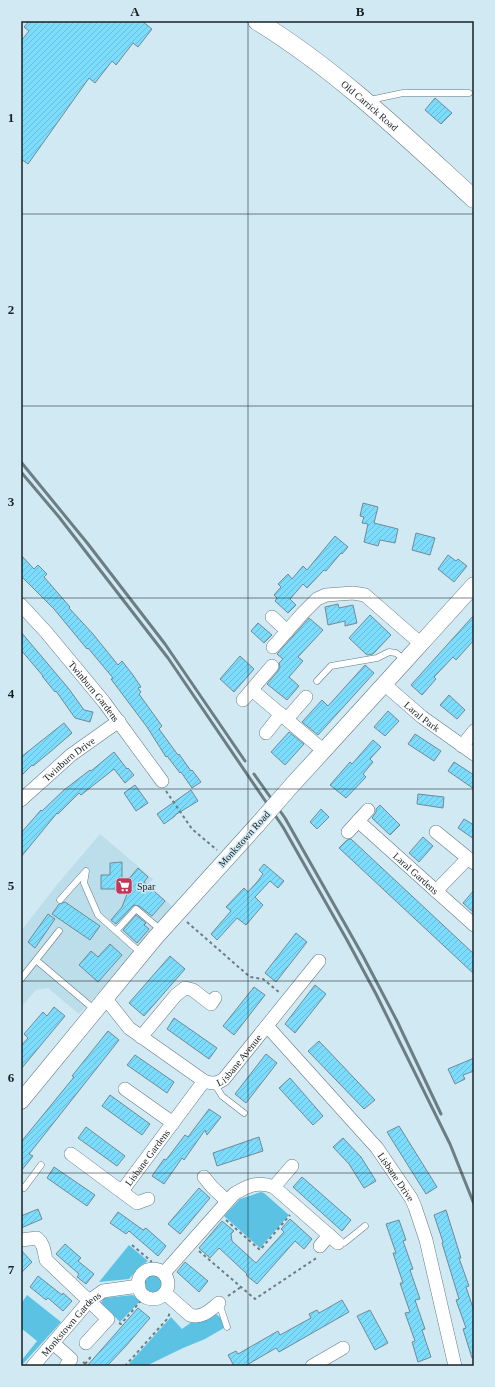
<svg xmlns="http://www.w3.org/2000/svg" width="495" height="1387" viewBox="0 0 495 1387" font-family="'Times New Roman',serif">
	<defs>
		<pattern id="building-hatch" width="6" height="6" patternUnits="userSpaceOnUse"><rect width="6" height="6" fill="#7bdcfd"/><path d="M-1 1l2-2M0 6l6-6M5 7l2-2" fill="none" stroke="#6abcd9"/></pattern>
	</defs>
	<rect width="100%" height="100%" fill="#d0e9f3"/>
	<!-- built -->
	<path fill="#bcddea" d="M 100,834 L 153,879 L 148,885 L 173,907 L 129,959 L 79,1014 L 48,988 L 36,990 L 21,1007 L 21,931 L 56,886 Z"/>
	<!-- grass -->
	<path fill="#5cc2e4" d="M 261,1192 L 264,1193 L 289,1215 L 260,1248 L 224,1216 L 240,1199 Z
		M 129,1245 L 148,1261 L 140,1266 L 129,1279 L 99,1282 Z
		M144 1284a10 10 0 1 1 20 0a10 10 0 1 1-20 0Z
		M 27,1295 L 61,1322 L 21,1366 L 21,1361 L 37,1341 L 21,1328 L 21,1304 Z
		M 133,1295 L 140,1301 L 120,1322 L 101,1303 L 104,1298 Z
		M 216,1314 L 221,1318 L 224,1328 L 205,1339 L 183,1348 L 146,1366 L 127,1366 L 171,1317 L 182,1329 L 193,1321 Z"/>
	<!-- building -->
	<path fill="url(#building-hatch)" stroke="#738a93" d="M 29,21 L 142,21 L 152,29 L 138,47 L 133,43 L 116,65 L 112,61 L 95,83 L 89,78 L 28,164 L 21,159 L 21,41 L 29,31 L 24,27 Z
		M 435,98 L 452,113 L 441,124 L 425,110 Z
		M 363,503 L 378,507 L 374,523 L 398,529 L 395,543 L 380,540 L 378,546 L 364,542 L 368,524 L 362,523 L 364,517 L 360,516 Z
		M 416,533 L 435,538 L 430,555 L 412,550 Z
		M 335,536 L 348,547 L 342,554 L 341,553 L 326,571 L 324,570 L 307,588 L 303,584 L 290,599 L 296,605 L 288,613 L 275,601 L 277,598 L 274,595 L 281,587 L 278,584 L 288,574 L 292,579 L 303,566 L 307,570 Z
		M 21,555 L 34,569 L 38,565 L 47,574 L 44,577 L 70,607 L 69,608 L 93,634 L 118,665 L 122,661 L 133,675 L 141,687 L 138,688 L 141,692 L 139,694 L 162,726 L 159,729 L 178,755 L 179,754 L 191,771 L 192,770 L 201,782 L 192,788 L 181,772 L 180,773 L 167,756 L 166,757 L 147,727 L 111,679 L 113,678 L 88,648 L 87,649 L 54,609 L 21,576 Z
		M 448,555 L 456,561 L 458,559 L 467,566 L 454,582 L 438,569 Z
		M 338,604 L 339,608 L 353,605 L 357,623 L 345,626 L 345,621 L 328,625 L 325,607 Z
		M 370,615 L 391,635 L 373,654 L 367,655 L 349,638 Z
		M 474,615 L 474,640 L 456,660 L 453,657 L 434,677 L 436,679 L 422,695 L 411,685 Z
		M 309,618 L 323,630 L 298,657 L 303,661 L 289,677 L 299,686 L 287,700 L 267,684 L 278,671 L 280,667 L 279,663 L 283,659 L 277,654 Z
		M 258,623 L 272,635 L 264,643 L 251,631 Z
		M 21,632 L 69,689 L 84,710 L 93,712 L 90,722 L 75,718 L 56,691 L 55,692 L 42,676 L 43,676 L 21,650 Z
		M 240,656 L 254,669 L 234,692 L 220,679 Z
		M 365,665 L 374,673 L 318,735 L 302,722 L 322,700 L 328,706 Z
		M 449,695 L 465,710 L 457,719 L 440,705 Z
		M 388,711 L 399,721 L 385,736 L 374,727 Z
		M 64,723 L 72,733 L 50,752 L 33,766 L 32,765 L 21,776 L 21,757 Z
		M 289,732 L 304,744 L 285,765 L 271,752 Z
		M 415,734 L 441,751 L 434,761 L 408,744 Z
		M 373,740 L 381,747 L 370,759 L 373,762 L 363,774 L 366,777 L 346,798 L 330,785 L 350,762 L 352,764 Z
		M 114,752 L 127,769 L 128,768 L 134,775 L 125,783 L 114,769 L 81,795 L 79,793 L 58,814 L 57,813 L 21,857 L 21,833 L 41,810 L 42,811 L 64,790 L 90,770 L 91,771 Z
		M 454,762 L 474,775 L 474,789 L 448,771 Z
		M 135,785 L 148,803 L 136,811 L 124,793 Z
		M 191,790 L 198,801 L 175,815 L 175,816 L 164,824 L 157,814 Z
		M 418,794 L 444,797 L 443,808 L 417,804 Z
		M 380,805 L 400,825 L 390,835 L 372,818 L 376,812 L 376,809 Z
		M 321,809 L 329,817 L 317,829 L 310,822 Z
		M 464,819 L 474,825 L 474,839 L 458,828 Z
		M 423,837 L 433,846 L 419,862 L 409,853 Z
		M 351,839 L 474,954 L 474,974 L 339,848 L 347,840 Z
		M 122,862 L 122,887 L 138,868 L 148,877 L 144,882 L 165,901 L 152,916 L 139,906 L 134,905 L 116,924 L 111,920 L 122,907 L 129,889 L 101,889 L 101,875 L 110,875 L 110,863 Z
		M 264,864 L 284,881 L 278,888 L 270,881 L 255,897 L 263,905 L 246,925 L 237,918 L 217,940 L 211,934 L 231,911 L 226,907 L 244,888 L 248,892 L 257,882 L 263,874 L 259,870 Z
		M 474,890 L 474,913 L 463,903 Z
		M 65,902 L 100,926 L 90,940 L 52,914 L 59,904 Z
		M 48,914 L 55,919 L 35,948 L 28,942 Z
		M 136,915 L 146,923 L 144,925 L 149,929 L 137,943 L 123,930 Z
		M 296,933 L 307,942 L 276,982 L 265,973 Z
		M 110,944 L 122,955 L 98,982 L 79,965 L 91,951 L 98,957 Z
		M 170,956 L 185,969 L 144,1016 L 129,1003 Z
		M 315,985 L 326,994 L 295,1033 L 285,1024 Z
		M 254,987 L 265,995 L 234,1035 L 223,1026 Z
		M 54,1007 L 65,1016 L 21,1069 L 21,1046 L 28,1038 L 24,1034 L 43,1012 L 47,1016 Z
		M 174,1018 L 217,1048 L 209,1059 L 167,1029 Z
		M 108,1031 L 119,1040 L 29,1154 L 33,1156 L 21,1171 L 21,1142 L 74,1077 L 72,1076 Z
		M 319,1041 L 375,1100 L 364,1109 L 308,1051 Z
		M 266,1054 L 277,1063 L 246,1103 L 235,1094 Z
		M 135,1055 L 174,1082 L 167,1093 L 127,1065 Z
		M 474,1058 L 474,1071 L 463,1075 L 465,1079 L 455,1084 L 448,1069 Z
		M 290,1078 L 323,1116 L 313,1125 L 279,1088 Z
		M 110,1095 L 150,1124 L 142,1135 L 102,1106 Z
		M 209,1109 L 221,1117 L 207,1135 L 205,1130 L 184,1160 L 182,1158 L 164,1184 L 152,1176 L 164,1159 L 166,1160 L 185,1135 L 188,1137 Z
		M 399,1126 L 437,1187 L 426,1194 L 387,1132 Z
		M 86,1127 L 125,1156 L 117,1166 L 78,1138 Z
		M 259,1137 L 263,1151 L 217,1166 L 213,1153 Z
		M 343,1138 L 361,1157 L 376,1181 L 364,1188 L 349,1164 L 333,1147 Z
		M 54,1167 L 95,1195 L 87,1206 L 47,1178 Z
		M 302,1177 L 351,1220 L 342,1231 L 293,1187 Z
		M 199,1188 L 210,1198 L 180,1234 L 168,1224 Z
		M 38,1209 L 42,1219 L 21,1228 L 21,1216 Z
		M 446,1210 L 461,1258 L 459,1258 L 469,1286 L 466,1287 L 474,1311 L 474,1358 L 472,1358 L 463,1329 L 466,1328 L 456,1300 L 459,1299 L 442,1243 L 443,1242 L 434,1215 Z
		M 118,1212 L 143,1230 L 146,1228 L 166,1246 L 158,1256 L 129,1231 L 126,1234 L 110,1223 Z
		M 290,1219 L 312,1239 L 304,1249 L 295,1241 L 257,1284 L 246,1275 L 247,1274 L 219,1248 L 210,1258 L 199,1248 L 222,1221 L 234,1231 L 231,1234 L 232,1241 L 256,1263 L 284,1232 L 281,1229 Z
		M 399,1220 L 406,1240 L 403,1241 L 413,1269 L 410,1270 L 420,1299 L 415,1300 L 425,1329 L 422,1330 L 431,1357 L 418,1362 L 412,1342 L 415,1341 L 405,1313 L 410,1312 L 400,1283 L 403,1283 L 393,1253 L 396,1253 L 386,1224 Z
		M 65,1244 L 81,1258 L 78,1261 L 94,1274 L 86,1284 L 77,1277 L 79,1274 L 56,1254 Z
		M 21,1250 L 32,1262 L 21,1273 Z
		M 185,1262 L 208,1281 L 199,1292 L 177,1272 Z
		M 38,1276 L 62,1295 L 63,1293 L 72,1301 L 63,1311 L 48,1298 L 46,1300 L 30,1287 Z
		M 342,1300 L 349,1312 L 279,1352 L 276,1348 L 245,1366 L 234,1366 L 228,1355 L 236,1351 L 238,1354 L 278,1331 L 280,1335 L 311,1318 L 309,1314 L 317,1310 L 319,1313 Z
		M 138,1308 L 150,1318 L 125,1347 L 107,1366 L 87,1366 Z
		M 370,1310 L 388,1343 L 375,1350 L 357,1316 Z"/>
	<g fill="none" stroke-linecap="round" stroke-linejoin="round">
		<defs>
			<path id="service" d="M 370,100 L 403,93 L 469,93
				M 317,681 L 331,666 L 377,658 L 389,652 L 396,653 L 405,660
				M 60,900 L 86,871 L 84,883 L 98,915 L 142,954
				M 116,931 L 136,909 L 161,930
				M 36,960 L 95,1010
				M 21,979 L 59,931
				M 214,1083 L 222,1096 L 244,1113
				M 21,1186 L 24,1188 L 41,1165
				M 338,1243 L 344,1243 L 365,1226
				M 219,1303 L 227,1327"/>
			<g id="minor">
				<path id="s1" d="M 21,605 L 46,632 L 104,702 L 162,781"/>
				<path d="M 272,617 L 287,631"/>
				<path d="M 273,647 L 302,614 L 317,599 L 326,595 L 353,593 L 365,595 L 420,643"/>
				<path id="s2" d="M 384,684 L 422,717 L 474,754"/>
				<path d="M 252,690 L 324,751"/>
				<path d="M 243,700 L 272,666"/>
				<path d="M 287,719 L 306,697"/>
				<path d="M 266,733 L 281,714"/>
				<path d="M 462,746 L 474,731"/>
				<path id="s3" d="M 21,800 L 71,755 L 119,721"/>
				<path id="s4" d="M 358,821 L 474,925"/>
				<path d="M 348,832 L 368,810"/>
				<path d="M 436,832 L 474,863"/>
				<path d="M 436,891 L 467,859"/>
				<path id="s5" d="M 106,999 L 129,1028 L 204,1081 C 212,1084 217,1084 224,1079 L 319,961"/>
				<path id="s6" d="M 267,1026 L 377,1148 L 411,1198 L 415,1207 L 426,1240 L 455,1366"/>
				<path d="M 141,1037 L 176,995 L 185,988 L 193,990 L 211,1004 L 215,998"/>
				<path d="M 125,1089 L 173,1123"/>
				<path d="M 71,1154 L 137,1203 L 148,1199"/>
				<path d="M 204,1177 L 212,1187 L 227,1201"/>
				<path d="M 274,1187 L 292,1166"/>
				<path id="s7" d="M 122,1191 L 204,1081"/>
				<path d="M 21,1240 L 37,1238 C 44,1244 44,1251 46,1260 L 108,1319 L 86,1343"/>
				<path d="M 320,1246 L 329,1235"/>
				<circle cx="153" cy="1284" r="15"/>
				<path d="M 164,1273 L 234,1194 C 249,1185 258,1181 274,1187 L 338,1243"/>
				<path d="M 165,1293 L 190,1315 C 202,1319 210,1310 219,1303"/>
				<path d="M 53,1343 L 71,1359 L 66,1366"/>
				<path id="s8" d="M 33,1366 L 89,1301 L 103,1291 L 139,1286"/>
				<path d="M 312,1366 L 343,1348"/>
			</g>
			<path id="tertiary" d="M 293,784 C 354,718 414,651 474,585
				M 21,1101 L 155,938 L 258,824"/>
			<g id="secondary">
				<path id="s9" d="M 257,21 C 337,70 405,136 474,199"/>
			</g>
		</defs>
		<!-- service casing -->
		<use href="#service" stroke="#657b84" stroke-width="7"/>
		<!-- minor casing -->
		<use href="#minor" stroke="#657b84" stroke-width="14"/>
		<!-- tertiary casing -->
		<use href="#tertiary" stroke="#657b84" stroke-width="17"/>
		<!-- secondary casing -->
		<use href="#secondary" stroke="#657b84" stroke-width="19"/>
		<!-- path -->
		<path stroke="#6c7d83" stroke-width="2" stroke-dasharray="3 3" stroke-linecap="butt" d="M 166,791 L 192,829 L 217,850
			M 187,922 L 250,977 L 263,979 L 280,993
			M 226,1220 L 260,1250 L 290,1215
			M 132,1245 L 151,1261 L 153,1269
			M 199,1251 L 255,1299 L 318,1257
			M 228,1296 L 241,1287
			M 119,1323 L 121,1324 L 145,1296
			M 83,1362 L 88,1366
			M 85,1364 L 90,1358 L 89,1354
			M 125,1366 L 168,1318 L 170,1312"/>
		<!-- service -->
		<use href="#service" stroke="#fff" stroke-width="6"/>
		<!-- minor -->
		<use href="#minor" stroke="#fff" stroke-width="13"/>
		<!-- tertiary -->
		<use href="#tertiary" stroke="#fff" stroke-width="16"/>
		<!-- secondary -->
		<use href="#secondary" stroke="#fff" stroke-width="18"/>
		<!-- rail -->
		<path stroke="#6c7d83" stroke-width="3" d="M 21,462 L 88,544 L 165,644 L 245,761
			M 21,472 L 59,517 L 168,658 L 283,827 L 347,940 L 376,994 L 450,1144 L 474,1204
			M 254,774 L 285,818 L 363,956 L 397,1021 L 441,1114"/>
		<defs>
			<path id="tertiary-bridge" d="M 258,824 L 293,784"/>
		</defs>
		<!-- tertiary-bridge casing -->
		<use href="#tertiary-bridge" stroke="#657b84" stroke-width="17" stroke-linecap="butt"/>
		<!-- tertiary-bridge -->
		<use href="#tertiary-bridge" stroke="#fff" stroke-width="16"/>
	</g>
	<!-- grid -->
	<path fill="none" stroke="#172024" stroke-width="1" stroke-opacity="0.55" d="M 248,21 L 248,1366M 21,214 L 474,214M 21,406 L 474,406M 21,598 L 474,598M 21,789 L 474,789M 21,981 L 474,981M 21,1173 L 474,1173"/>
	<!-- icons -->
	<defs>
		<symbol id="supermarket-square" viewBox="-11 -11 22 22"><rect x="-9" y="-9" width="18" height="18" rx="4" fill="#c53555" stroke="#d0e9f3"/><path d="M-6-5.5h2.5l.6 2H6L4.5 2H-2.5L-4.4-4H-6ZM-1.5 3.2a1.3 1.3 0 1 0 .1 0ZM3 3.2a1.3 1.3 0 1 0 .1 0Z" fill="#fff"/></symbol>
	</defs>
	<g fill-rule="evenodd">
		<use href="#supermarket-square" x="114" y="876" width="20" height="20"/>
	</g>
	<g text-anchor="middle" dominant-baseline="central" stroke-width="3" stroke-linejoin="round" paint-order="stroke">
		<!-- street labels -->
		<g font-size="10" fill="#172024" stroke="#d0e9f3">
			<text stroke="none"><textPath href="#s9" startOffset="141">Old Carrick Road</textPath></text>
			<text stroke="none"><textPath href="#s1" startOffset="113">Twinburn Gardens</textPath></text>
			<text stroke="none"><textPath href="#s2" startOffset="50">Laral Park</textPath></text>
			<text stroke="none"><textPath href="#s3" startOffset="63">Twinburn Drive</textPath></text>
			<text transform="translate(244 839) rotate(-48)">Monkstown Road</text>
			<text stroke="none"><textPath href="#s4" startOffset="78">Laral Gardens</textPath></text>
			<text stroke="none"><textPath href="#s5" startOffset="174">Lisbane Avenue</textPath></text>
			<text stroke="none"><textPath href="#s7" startOffset="42">Lisbane Gardens</textPath></text>
			<text stroke="none"><textPath href="#s6" startOffset="199">Lisbane Drive</textPath></text>
			<text stroke="none"><textPath href="#s8" startOffset="57">Monkstown Gardens</textPath></text>
		</g>
		<!-- poi labels -->
		<g font-size="10" fill="#172024" stroke="#d0e9f3" text-anchor="start">
			<text x="137" y="886">Spar</text>
		</g>
	</g>
	<!-- border -->
	<rect width="495" height="1387" fill="none" stroke="#d0e9f3" stroke-width="44"/>
	<rect x="22" y="22" width="451" height="1343" fill="none" stroke="#172024" stroke-width="1.5"/>
	<g font-size="13" text-anchor="middle" font-weight="bold" fill="#172024">
		<text x="135" y="16">A</text>
		<text x="360" y="16">B</text>
		<text x="11" y="122">1</text>
		<text x="11" y="314">2</text>
		<text x="11" y="506">3</text>
		<text x="11" y="698">4</text>
		<text x="11" y="890">5</text>
		<text x="11" y="1082">6</text>
		<text x="11" y="1274">7</text>
	</g>
</svg>
